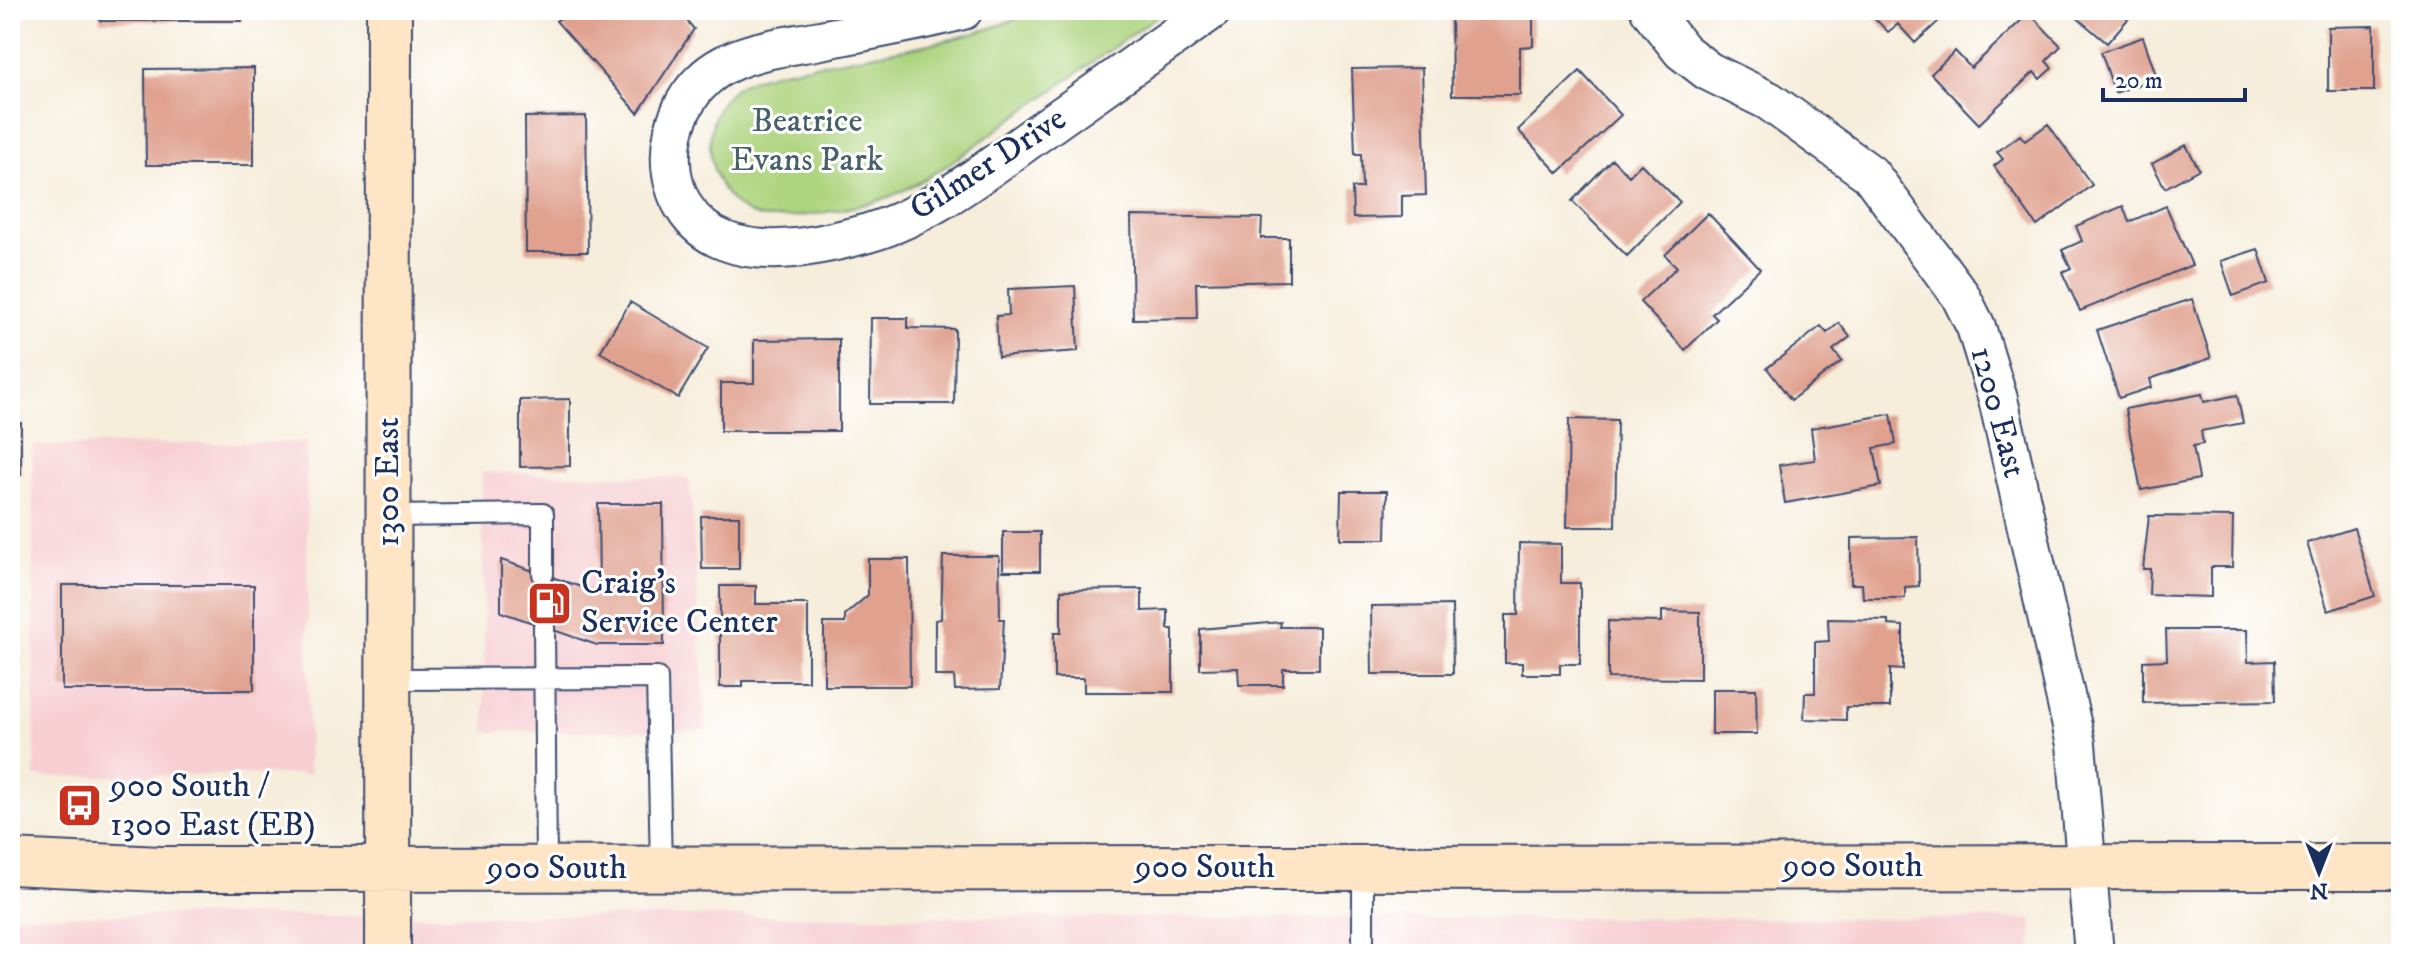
<svg xmlns="http://www.w3.org/2000/svg" width="2411" height="964" viewBox="0 0 2411 964" font-family="'IM FELL DW Pica',serif">
	<rect width="100%" height="100%" fill="#fff"/>
	<filter id="ink" filterUnits="userSpaceOnUse"><feTurbulence type="fractalNoise" baseFrequency=".0125" numOctaves="2"/><feDisplacementMap in="SourceGraphic" scale="16" xChannelSelector="R" yChannelSelector="G"/><feConvolveMatrix kernelMatrix="1 2 1 2 8 2 1 2 1" color-interpolation-filters="sRGB"/></filter>
	<filter id="wash" filterUnits="userSpaceOnUse"><feTurbulence type="fractalNoise" baseFrequency=".006" numOctaves="4" result="noise"/><feDisplacementMap in="SourceGraphic" scale="32" xChannelSelector="R" yChannelSelector="G"/><feGaussianBlur stdDeviation="1.8" result="paint"/><feColorMatrix in="noise" values="0 0 0 0 0 0 0 0 0 0 0 0 0 0 0 0 0 1.4 0 .05"/><feComposite in="paint" operator="in"/></filter>
	<g filter="url(#wash)">
		<rect width="100%" height="100%" fill="#f6edda"/>
		<!-- built -->
		<path fill="#f7cfd3" d="M 306,442 L 309,774 L 35,777 L 32,446 Z
			M 482,472 L 690,478 L 706,730 L 485,732 Z
			M 10,915 L 2032,919 L 2032,954 L 10,954 Z"/>
		<!-- green -->
		<path fill="#add47f" stroke="#64826e" stroke-width="2" d="M 1036,10 L 1166,10 C 1113,47 1061,85 1008,122 C 970,149 934,178 891,196 C 868,206 785,222 760,217 C 707,205 693,121 734,89 C 753,74 802,67 826,63 C 897,49 971,42 1036,10 Z"/>
		<g id="blocks">
			<!-- building -->
			<path fill="#e0a18f" d="M 99,10 L 242,10 L 242,21 L 100,21 Z
				M 571,10 L 678,10 L 694,29 L 638,113 L 556,21 Z
				M 1451,10 L 1533,10 L 1533,46 L 1520,47 L 1520,95 L 1452,95 Z
				M 1867,10 L 1931,10 L 1940,20 L 1915,43 L 1898,24 L 1888,32 Z
				M 2082,10 L 2136,10 L 2107,43 L 2076,17 Z
				M 2029,13 L 2061,46 L 2046,61 L 2052,68 L 2040,79 L 2034,72 L 1979,124 L 1931,74 L 1955,51 L 1971,68 Z
				M 2374,26 L 2374,91 L 2328,91 L 2328,27 Z
				M 2143,37 L 2157,78 L 2115,93 L 2101,52 Z
				M 254,68 L 254,165 L 146,165 L 145,69 Z
				M 1422,68 L 1426,195 L 1402,196 L 1402,217 L 1353,218 L 1352,188 L 1362,188 L 1361,154 L 1355,154 L 1352,69 Z
				M 1580,71 L 1621,115 L 1558,173 L 1518,130 Z
				M 586,116 L 588,252 L 526,252 L 525,117 Z
				M 2048,124 L 2092,185 L 2037,226 L 1994,166 L 2003,159 L 1997,152 L 2020,135 L 2025,141 Z
				M 2186,145 L 2199,169 L 2165,188 L 2152,164 Z
				M 1612,159 L 1629,176 L 1641,164 L 1680,202 L 1627,256 L 1572,201 Z
				M 2123,206 L 2129,222 L 2166,206 L 2192,265 L 2080,311 L 2062,272 L 2071,268 L 2062,250 L 2082,241 L 2076,226 Z
				M 1708,213 L 1760,269 L 1712,314 L 1717,319 L 1685,350 L 1640,302 L 1677,267 L 1665,255 Z
				M 1131,216 L 1262,218 L 1261,238 L 1289,238 L 1289,281 L 1196,283 L 1197,318 L 1133,319 Z
				M 2258,249 L 2269,283 L 2233,296 L 2221,261 Z
				M 1075,286 L 1078,351 L 998,357 L 996,316 L 1009,315 L 1008,289 Z
				M 2192,299 L 2211,358 L 2150,379 L 2152,387 L 2119,398 L 2097,330 Z
				M 630,302 L 708,348 L 678,398 L 600,352 Z
				M 871,318 L 908,318 L 908,328 L 955,329 L 954,404 L 870,404 Z
				M 1839,323 L 1850,337 L 1833,350 L 1842,361 L 1791,400 L 1767,368 L 1821,326 L 1827,333 Z
				M 839,339 L 839,431 L 721,431 L 721,383 L 754,383 L 754,340 Z
				M 2202,394 L 2204,402 L 2237,395 L 2243,423 L 2201,431 L 2203,444 L 2193,446 L 2199,479 L 2141,490 L 2125,409 Z
				M 570,399 L 570,466 L 520,467 L 520,400 Z
				M 1891,414 L 1896,444 L 1874,448 L 1881,486 L 1785,503 L 1779,465 L 1815,460 L 1811,428 Z
				M 1569,419 L 1617,420 L 1615,527 L 1567,527 Z
				M 10,423 L 21,423 L 21,475 L 10,475 Z
				M 1341,491 L 1387,491 L 1386,539 L 1340,539 Z
				M 598,504 L 663,504 L 664,645 L 597,645 L 501,612 L 501,560 L 599,593 Z
				M 701,516 L 739,516 L 739,569 L 702,569 Z
				M 2149,516 L 2233,517 L 2232,567 L 2211,567 L 2211,597 L 2149,595 L 2150,569 L 2143,569 Z
				M 2354,528 L 2375,596 L 2328,611 L 2307,543 Z
				M 1003,532 L 1040,532 L 1040,571 L 1003,571 Z
				M 1918,537 L 1919,586 L 1905,587 L 1905,598 L 1863,598 L 1862,584 L 1851,584 L 1851,538 Z
				M 1519,543 L 1561,544 L 1561,583 L 1580,583 L 1580,664 L 1560,664 L 1560,674 L 1522,674 L 1522,663 L 1505,663 L 1505,615 L 1518,615 Z
				M 943,556 L 999,556 L 1000,619 L 1004,619 L 1000,689 L 955,690 L 954,676 L 935,676 L 935,620 L 941,619 Z
				M 868,559 L 909,559 L 910,686 L 824,686 L 824,623 L 845,623 L 845,615 L 868,595 Z
				M 62,585 L 254,585 L 254,690 L 62,690 Z
				M 720,586 L 756,586 L 756,604 L 808,604 L 808,681 L 743,681 L 743,687 L 720,687 Z
				M 1142,589 L 1142,611 L 1168,610 L 1168,629 L 1173,629 L 1173,692 L 1084,692 L 1084,678 L 1054,678 L 1054,633 L 1061,633 L 1061,590 Z
				M 1452,605 L 1453,674 L 1372,674 L 1371,606 Z
				M 1662,611 L 1700,612 L 1700,679 L 1608,678 L 1608,621 L 1662,622 Z
				M 1828,619 L 1888,620 L 1888,625 L 1903,626 L 1903,670 L 1890,669 L 1890,707 L 1846,707 L 1846,720 L 1804,719 L 1805,693 L 1815,693 L 1815,642 L 1829,641 Z
				M 1281,622 L 1280,627 L 1319,627 L 1319,669 L 1283,669 L 1283,685 L 1239,685 L 1238,668 L 1200,669 L 1200,629 Z
				M 2166,630 L 2247,630 L 2248,662 L 2274,661 L 2275,701 L 2143,703 L 2143,661 L 2167,660 Z
				M 1712,689 L 1756,689 L 1757,734 L 1712,734 Z"/>
		</g>
	</g>
	<g filter="url(#ink)">
		<use href="#blocks" fill-opacity="0" stroke="#3c4c71" stroke-width="2"/>
		<g fill="none" stroke-linecap="round" stroke-linejoin="round">
			<defs>
				<path id="lane" d="M 388,516 L 543,514 L 543,574
					M 544,626 L 546,868
					M 388,679 L 657,678 L 661,868
					M 1363,954 L 1363,867"/>
				<path id="street" d="M 963,10 C 914,23 865,31 815,41 C 782,47 745,51 717,69 C 656,108 652,213 725,241 C 768,258 824,245 868,233 C 930,215 982,173 1034,136 C 1093,94 1152,52 1212,10
					M 1650,10 L 1682,51 L 1708,71 L 1769,101 L 1870,174 L 1960,295 L 1976,327 L 1998,399 L 2076,744 L 2094,954"/>
				<path id="secondary" d="M 10,862 L 161,869 L 2401,867
					M 388,954 L 389,10"/>
			</defs>
			<!-- lane casing -->
			<use href="#lane" stroke="#3c4c71" stroke-width="24"/>
			<!-- street casing -->
			<use href="#street" stroke="#3c4c71" stroke-width="42"/>
			<!-- secondary casing -->
			<use href="#secondary" stroke="#3c4c71" stroke-width="48"/>
			<!-- lane -->
			<use href="#lane" stroke="#fff" stroke-width="20"/>
			<!-- street -->
			<use href="#street" stroke="#fff" stroke-width="38"/>
			<!-- secondary -->
			<use href="#secondary" stroke="#fde5c5" stroke-width="44"/>
		</g>
	</g>
	<!-- icons -->
	<defs>
		<symbol id="fuel-square" viewBox="-11 -11 22 22"><rect x="-9" y="-9" width="18" height="18" rx="4" fill="#c8321e" stroke="#fff"/><path d="M-5.5-6h7V0h2V4h1.3V-2.5L3-4.5l.8-.8L6-3V5H2.5V1h-1V6h-7ZM-4.2-4.7v3.2H.2V-4.7Z" fill="#fff"/></symbol>
		<symbol id="bus-square" viewBox="-11 -11 22 22"><rect x="-9" y="-9" width="18" height="18" rx="4" fill="#c8321e" stroke="#fff"/><path d="M-5-6H5V4H4V6H2V4H-2V6H-4V4H-5ZM-3.5-4V0h7V-4ZM-3.5 1.2v1.5H-2V1.2ZM2 1.2v1.5H3.5V1.2Z" fill="#fff"/></symbol>
	</defs>
	<g fill-rule="evenodd">
		<use href="#fuel-square" x="524" y="578" width="51" height="51"/>
		<use href="#bus-square" x="54" y="780" width="51" height="51"/>
	</g>
	<g text-anchor="middle" dominant-baseline="central" stroke-width="6" stroke-linejoin="round" paint-order="stroke">
		<!-- park labels -->
		<g font-size="34" fill="#476168" stroke="#fff">
			<text x="807" y="121">Beatrice<tspan x="807" dy="39">Evans Park</tspan></text>
		</g>
		<!-- street labels -->
		<g font-size="34" fill="#1b2f5e" stroke="#fff">
			<text transform="translate(988 164) rotate(-33)">Gilmer Drive</text>
			<text transform="translate(1998 412) rotate(75)">1200 East</text>
			<text transform="translate(388 482) rotate(-90)">1300 East</text>
			<text x="1853" y="866">900 South</text>
			<text x="1205" y="867">900 South</text>
			<text x="557" y="868">900 South</text>
		</g>
		<!-- poi labels -->
		<g font-size="34" fill="#1b2f5e" stroke="#fff" text-anchor="start">
			<text x="581" y="583">Craig's<tspan x="581" dy="39">Service Center</tspan></text>
			<text x="110" y="786">900 South /<tspan x="110" dy="39">1300 East (EB)</tspan></text>
		</g>
	</g>
	<!-- margin -->
	<rect width="2411" height="964" fill="none" stroke="#fff" stroke-width="40"/>
	<!-- north arrow -->
	<g transform="translate(2319 872) rotate(180)" stroke="#ffffff" stroke-width="6" paint-order="stroke">
	<path d="M0-6L14 30L0 20L-14 30Z" fill="#1b2f5e"/>
	<text y="-12" font-size="22" font-weight="bold" text-anchor="middle" fill="#1b2f5e">N</text>
	</g>
	<!-- scale -->
	<path d="M2103 88v12h142v-12" fill="none" stroke="#1b2f5e" stroke-width="4"/>
	<text x="2115" y="88" font-size="24" fill="#1b2f5e" stroke="#ffffff" stroke-width="6" paint-order="stroke">20 m</text>
</svg>
